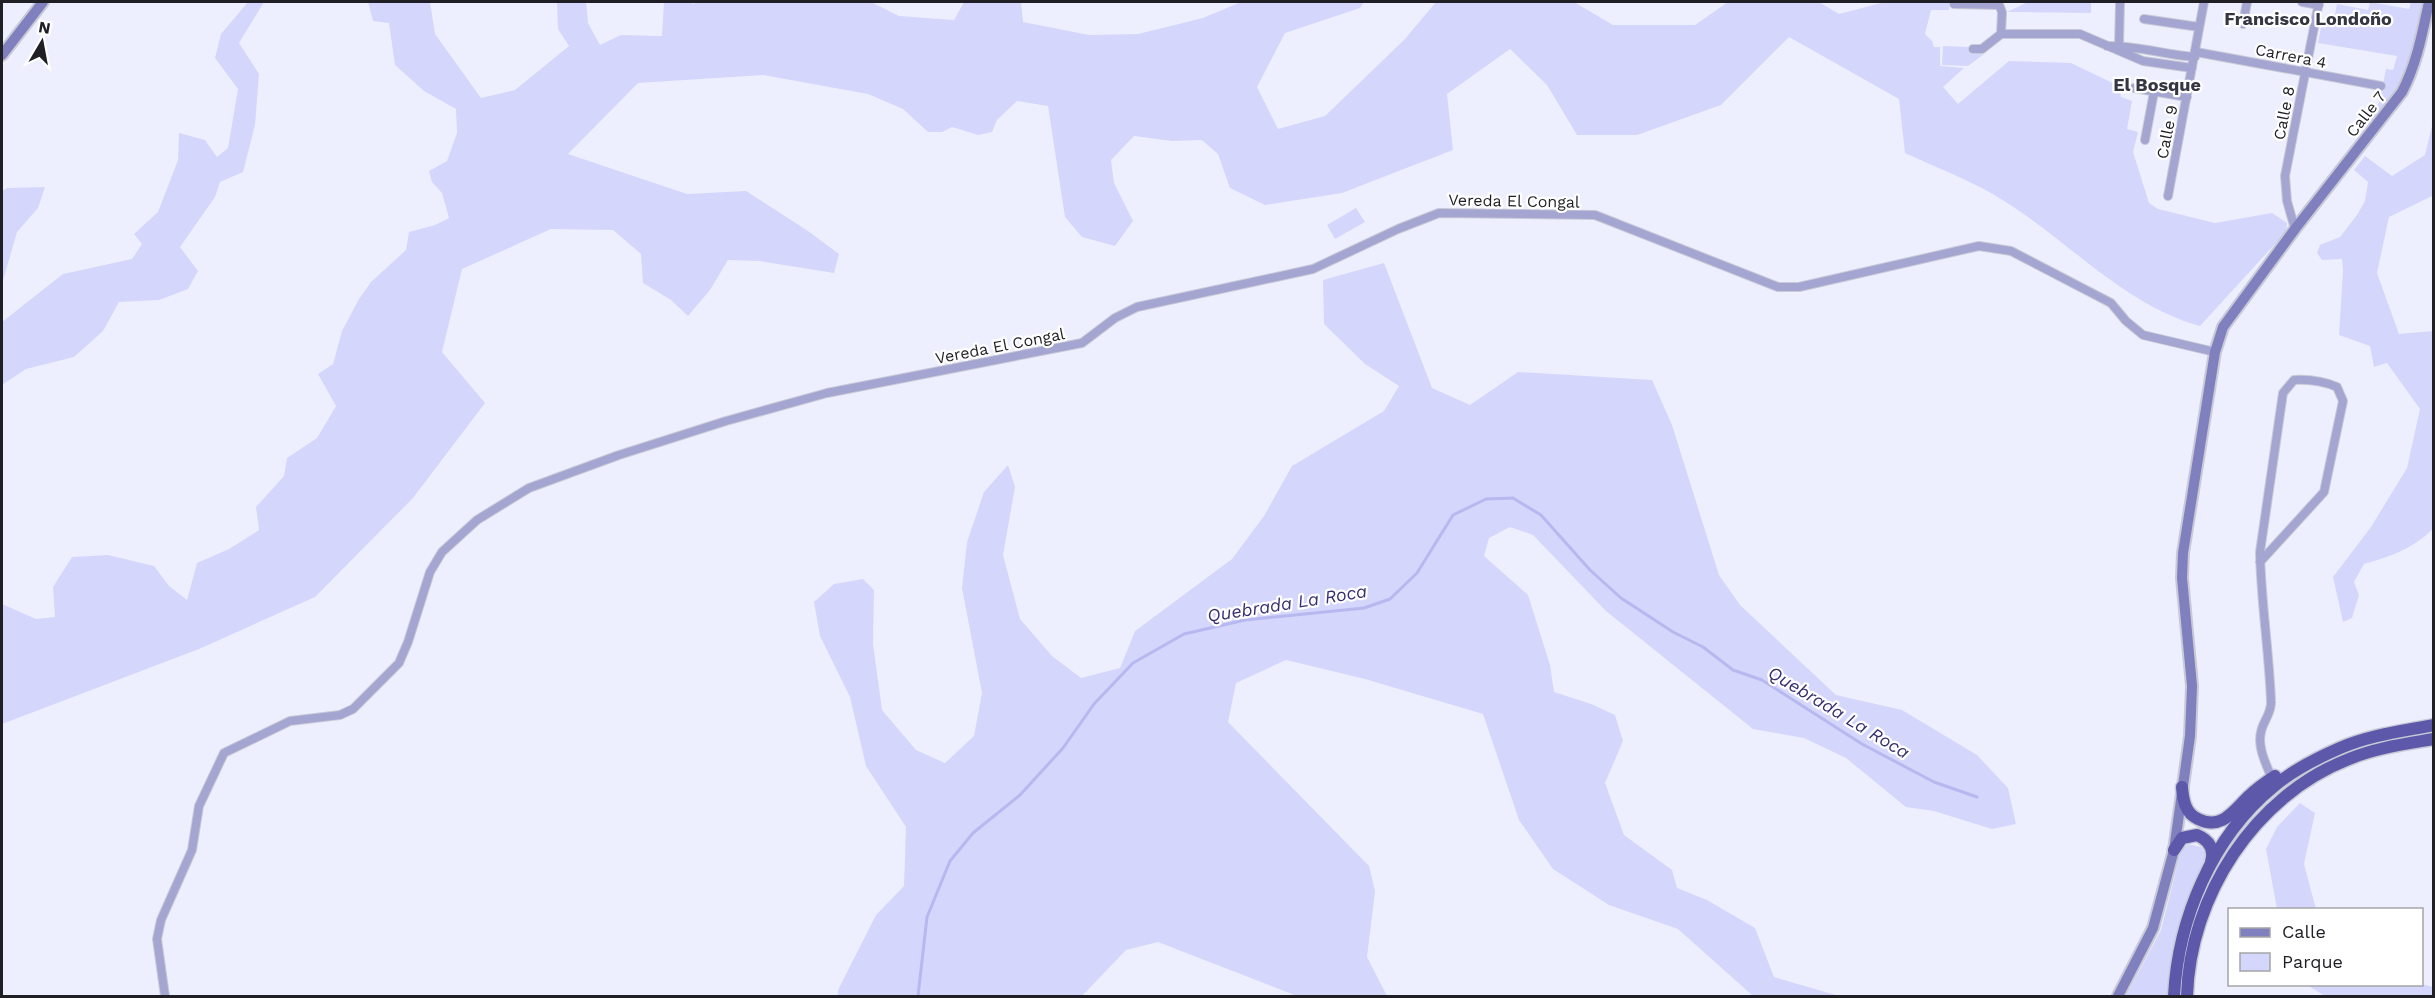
<svg xmlns="http://www.w3.org/2000/svg" width="2435" height="998" viewBox="0 0 2435 998" font-family="'Work Sans',sans-serif">
	<rect width="100%" height="100%" fill="#eeeffe"/>
	<!-- green -->
	<path fill="#d5d6fb" d="M 248,2 L 264,2 L 239,43 L 259,74 L 255,125 L 243,172 L 220,182 L 215,197 L 180,247 L 198,271 L 188,289 L 159,300 L 119,302 L 103,331 L 74,357 L 26,369 L 2,385 L 2,322 L 63,274 L 132,259 L 142,244 L 134,234 L 158,212 L 178,160 L 179,133 L 205,140 L 217,157 L 228,148 L 238,89 L 215,58 L 221,34 Z
		M 368,2 L 430,2 L 435,34 L 481,98 L 515,90 L 569,46 L 558,29 L 557,2 L 586,2 L 588,23 L 600,45 L 621,35 L 662,36 L 664,2 L 693,2 L 692,4 L 701,2 L 871,2 L 899,16 L 954,20 L 964,2 L 1021,2 L 1023,22 L 1089,35 L 1138,34 L 1203,18 L 1241,2 L 1364,2 L 1360,8 L 1285,33 L 1257,87 L 1278,129 L 1325,116 L 1404,40 L 1436,2 L 1574,2 L 1613,25 L 1695,25 L 1728,2 L 1819,2 L 1839,14 L 1885,2 L 1965,2 L 1950,3 L 1949,10 L 1931,10 L 1925,34 L 1932,41 L 1934,47 L 1940,47 L 1940,66 L 1964,68 L 1943,87 L 1958,104 L 2009,61 L 2071,63 L 2119,86 L 2121,97 L 2132,101 L 2127,129 L 2138,132 L 2133,152 L 2149,203 L 2158,209 L 2215,223 L 2272,213 L 2287,223 L 2286,232 L 2200,326 C 2124,305 2070,242 2004,201 C 1975,182 1937,168 1905,153 L 1899,99 L 1789,37 L 1721,105 L 1637,135 L 1577,135 L 1547,85 L 1510,49 L 1447,94 L 1453,150 L 1342,193 L 1265,205 L 1230,188 L 1218,154 L 1202,140 L 1172,141 L 1134,136 L 1111,160 L 1114,183 L 1133,221 L 1115,246 L 1082,237 L 1065,217 L 1048,106 L 1017,101 L 997,120 L 992,132 L 978,135 L 952,127 L 942,132 L 928,132 L 903,109 L 868,94 L 763,75 L 638,83 L 568,154 L 687,194 L 746,191 L 808,231 L 839,254 L 834,273 L 759,261 L 728,260 L 710,290 L 688,316 L 671,300 L 643,283 L 641,254 L 613,230 L 551,229 L 462,269 L 442,352 L 485,403 L 413,498 L 315,597 L 199,649 L 2,724 L 2,604 L 36,619 L 55,617 L 53,587 L 72,557 L 108,555 L 154,566 L 169,586 L 187,600 L 197,563 L 229,549 L 259,530 L 256,507 L 284,476 L 287,458 L 317,438 L 336,406 L 318,374 L 333,364 L 342,331 L 359,299 L 371,282 L 406,250 L 409,232 L 435,225 L 449,218 L 442,193 L 432,182 L 429,171 L 447,161 L 457,133 L 456,109 L 424,91 L 395,65 L 389,23 L 373,21 Z
		M 2028,2 L 2118,2 L 2091,3 L 2091,13 L 2007,12 Z
		M 2370,2 L 2409,9 L 2411,2 L 2423,2 C 2417,31 2413,62 2399,88 C 2392,100 2381,111 2372,122 L 2364,118 L 2379,103 L 2386,69 L 2393,70 L 2397,56 L 2318,43 L 2322,22 L 2333,24 L 2337,4 L 2368,10 Z
		M 1943,46 L 1969,47 L 1969,52 L 1984,54 L 1968,66 L 1942,65 Z
		M 2433,122 L 2433,193 L 2432,196 L 2389,217 L 2377,273 L 2399,334 L 2433,331 L 2433,529 C 2412,549 2392,556 2364,564 L 2354,582 L 2359,595 L 2352,618 L 2343,622 L 2333,577 L 2371,527 L 2407,468 L 2420,409 L 2387,363 L 2374,367 L 2370,346 L 2339,335 L 2343,271 L 2342,259 L 2322,260 L 2317,253 L 2320,245 L 2340,237 L 2357,215 L 2365,201 L 2368,182 L 2354,170 L 2365,156 L 2392,176 L 2425,155 Z
		M 45,187 L 38,208 L 17,232 L 2,284 L 2,191 L 7,188 Z
		M 1356,208 L 1365,222 L 1335,239 L 1327,225 Z
		M 1384,263 L 1432,388 L 1470,405 L 1518,372 L 1652,380 L 1672,425 L 1719,575 L 1740,605 L 1836,695 L 1902,710 L 1977,755 L 2008,788 L 2016,824 L 1992,829 L 1934,811 L 1906,807 L 1846,758 L 1804,738 L 1753,729 L 1606,611 L 1533,535 L 1510,527 L 1489,538 L 1484,556 L 1528,595 L 1550,665 L 1554,692 L 1591,704 L 1615,715 L 1623,741 L 1605,783 L 1624,835 L 1672,870 L 1677,888 L 1707,900 L 1755,928 L 1774,977 L 1839,996 L 1753,996 L 1678,929 L 1609,905 L 1553,869 L 1519,820 L 1483,714 L 1365,679 L 1286,660 L 1236,683 L 1228,722 L 1369,866 L 1375,891 L 1367,957 L 1387,996 L 1297,996 L 1158,942 L 1126,950 L 1082,996 L 838,996 L 838,990 L 876,915 L 904,886 L 906,827 L 866,766 L 850,697 L 820,636 L 814,602 L 834,584 L 863,579 L 874,590 L 873,644 L 882,710 L 916,750 L 945,763 L 974,736 L 982,693 L 962,588 L 967,542 L 984,492 L 1008,465 L 1015,487 L 1003,555 L 1020,619 L 1052,656 L 1081,678 L 1120,668 L 1135,631 L 1232,559 L 1264,516 L 1292,466 L 1384,411 L 1399,386 L 1365,364 L 1324,324 L 1323,280 Z
		M 2300,803 L 2315,813 L 2304,864 L 2316,909 L 2277,909 L 2266,849 L 2277,827 Z
		M 2188,844 L 2201,847 L 2207,856 L 2175,939 L 2169,996 L 2126,996 L 2161,930 L 2181,851 Z
		M 2422,984 L 2433,987 L 2433,996 L 2325,996 L 2307,985 Z"/>
	<g fill="none" stroke-linecap="round" stroke-linejoin="round">
		<!-- stream -->
		<path stroke="#b7b8f0" stroke-width="3" d="M 918,996 L 927,917 L 950,861 L 973,833 L 1020,795 L 1063,748 L 1094,704 L 1133,663 L 1184,634 L 1245,620 L 1364,608 L 1390,599 L 1417,573 L 1453,515 L 1486,499 L 1513,498 L 1541,515 L 1590,570 L 1621,598 L 1673,632 L 1703,647 L 1733,670 L 1762,680 L 1862,744 L 1934,782 L 1977,797"/>
		<defs>
			<path id="minor" d="M 2302,2 L 2319,5
				M 1954,4 L 1999,5
				M 2144,19 L 2199,27
				M 2243,24 L 2247,2
				M 2001,34 L 2080,34 L 2143,61 L 2192,68
				M 2119,45 L 2120,2
				M 2107,46 C 2136,45 2165,55 2195,57
				M 1973,49 L 1982,49 L 2001,34 L 2002,12 L 1998,2
				M 2196,52 L 2381,86
				M 2134,88 L 2187,97
				M 2145,140 L 2154,92
				M 2168,196 L 2204,2
				M 2295,229 L 2287,201 L 2285,176 L 2319,2
				M 2260,562 L 2324,492 L 2343,401 L 2337,387 C 2323,381 2309,379 2294,380 L 2283,393 L 2260,552 C 2261,602 2269,651 2271,701 C 2272,713 2263,721 2261,732 C 2257,748 2267,766 2273,781
				M 165,996 L 157,939 L 161,920 L 192,850 L 199,806 L 224,753 L 290,721 L 340,715 L 353,709 L 399,663 L 408,642 L 430,572 L 442,552 L 477,520 L 529,488 L 619,455 L 726,421 L 827,393 L 1082,343 L 1115,318 L 1137,307 L 1313,269 L 1398,229 L 1439,213 L 1595,215 L 1778,287 L 1799,287 L 1979,246 L 2011,251 L 2111,303 L 2126,321 L 2143,335 L 2215,352"/>
			<path id="secondary" d="M 2,55 L 43,2
				M 2118,996 L 2153,928 L 2174,850 L 2190,736 L 2192,686 L 2182,578 L 2183,553 L 2215,352 L 2223,327 L 2295,229 L 2402,92 C 2417,63 2422,34 2429,2"/>
			<path id="trunk" d="M 2182,787 C 2183,800 2185,813 2198,819 C 2222,831 2234,810 2249,796 C 2257,788 2266,782 2275,776
				M 2174,850 L 2182,838 L 2197,835 C 2209,840 2215,849 2211,862
				M 2174,996 C 2178,919 2212,837 2273,787 C 2293,770 2317,758 2340,748 C 2369,735 2403,731 2434,725
				M 2187,996 C 2190,896 2254,796 2349,759 C 2375,748 2405,744 2434,739"/>
		</defs>
		<!-- minor casing -->
		<use href="#minor" stroke="#c9cad7" stroke-width="10"/>
		<!-- secondary casing -->
		<use href="#secondary" stroke="#c9cad7" stroke-width="14"/>
		<!-- trunk casing -->
		<use href="#trunk" stroke="#c9cad7" stroke-width="15"/>
		<!-- minor -->
		<use href="#minor" stroke="#a4a5d0" stroke-width="8"/>
		<!-- secondary -->
		<use href="#secondary" stroke="#8080bf" stroke-width="10"/>
		<!-- trunk -->
		<use href="#trunk" stroke="#5d58aa" stroke-width="12"/>
	</g>
	<g text-anchor="middle" dominant-baseline="central" stroke-width="4.5" stroke-linejoin="round" paint-order="stroke">
		<!-- street labels -->
		<g font-size="16" fill="#1f1f25" stroke="#fff">
			<text transform="translate(2291 56) rotate(11)">Carrera 4</text>
			<text transform="translate(2284 113) rotate(-79)">Calle 8</text>
			<text transform="translate(2366 114) rotate(-52)">Calle 7</text>
			<text transform="translate(2167 132) rotate(-79)">Calle 9</text>
			<text transform="translate(1514 201) rotate(1)">Vereda El Congal</text>
			<text transform="translate(1000 346) rotate(-11)">Vereda El Congal</text>
		</g>
		<!-- neighbourhood labels -->
		<g font-size="18" font-weight="bold" fill="#353642" stroke="#fff">
			<text x="2308" y="18">Francisco Londoño</text>
			<text x="2157" y="84">El Bosque</text>
		</g>
		<!-- water labels -->
		<g font-size="18" font-style="italic" fill="#352f70" stroke="#fff">
			<text transform="translate(1287 603) rotate(-9)">Quebrada La Roca</text>
			<text transform="translate(1839 712) rotate(31)">Quebrada La Roca</text>
		</g>
	</g>
	<!-- border -->
	<rect width="2435" height="998" fill="none" stroke="#1f1f25" stroke-width="6"/>
	<!-- legend -->
	<rect x="2228" y="908" width="195" height="78" fill="#ffffff" stroke="#a5a5a8" stroke-width="1.5"/>
	<rect x="2240" y="928" width="30" height="9" fill="#8080bf" stroke="#a5a5a8" stroke-width="1.5"/>
	<text x="2282" y="938" font-size="18" fill="#1f1f25">Calle</text>
	<rect x="2240" y="953" width="30" height="18" fill="#d5d6fb" stroke="#a5a5a8" stroke-width="1.5"/>
	<text x="2282" y="968" font-size="18" fill="#1f1f25">Parque</text>
	<!-- north arrow -->
	<g transform="translate(42 42) rotate(10)" stroke="#ffffff" stroke-width="4.5" paint-order="stroke">
	<path d="M0-4.5L10 22L0 15L-10 22Z" fill="#1f1f25"/>
	<text y="-9" font-size="16" font-weight="bold" text-anchor="middle" fill="#1f1f25">N</text>
	</g>
</svg>
